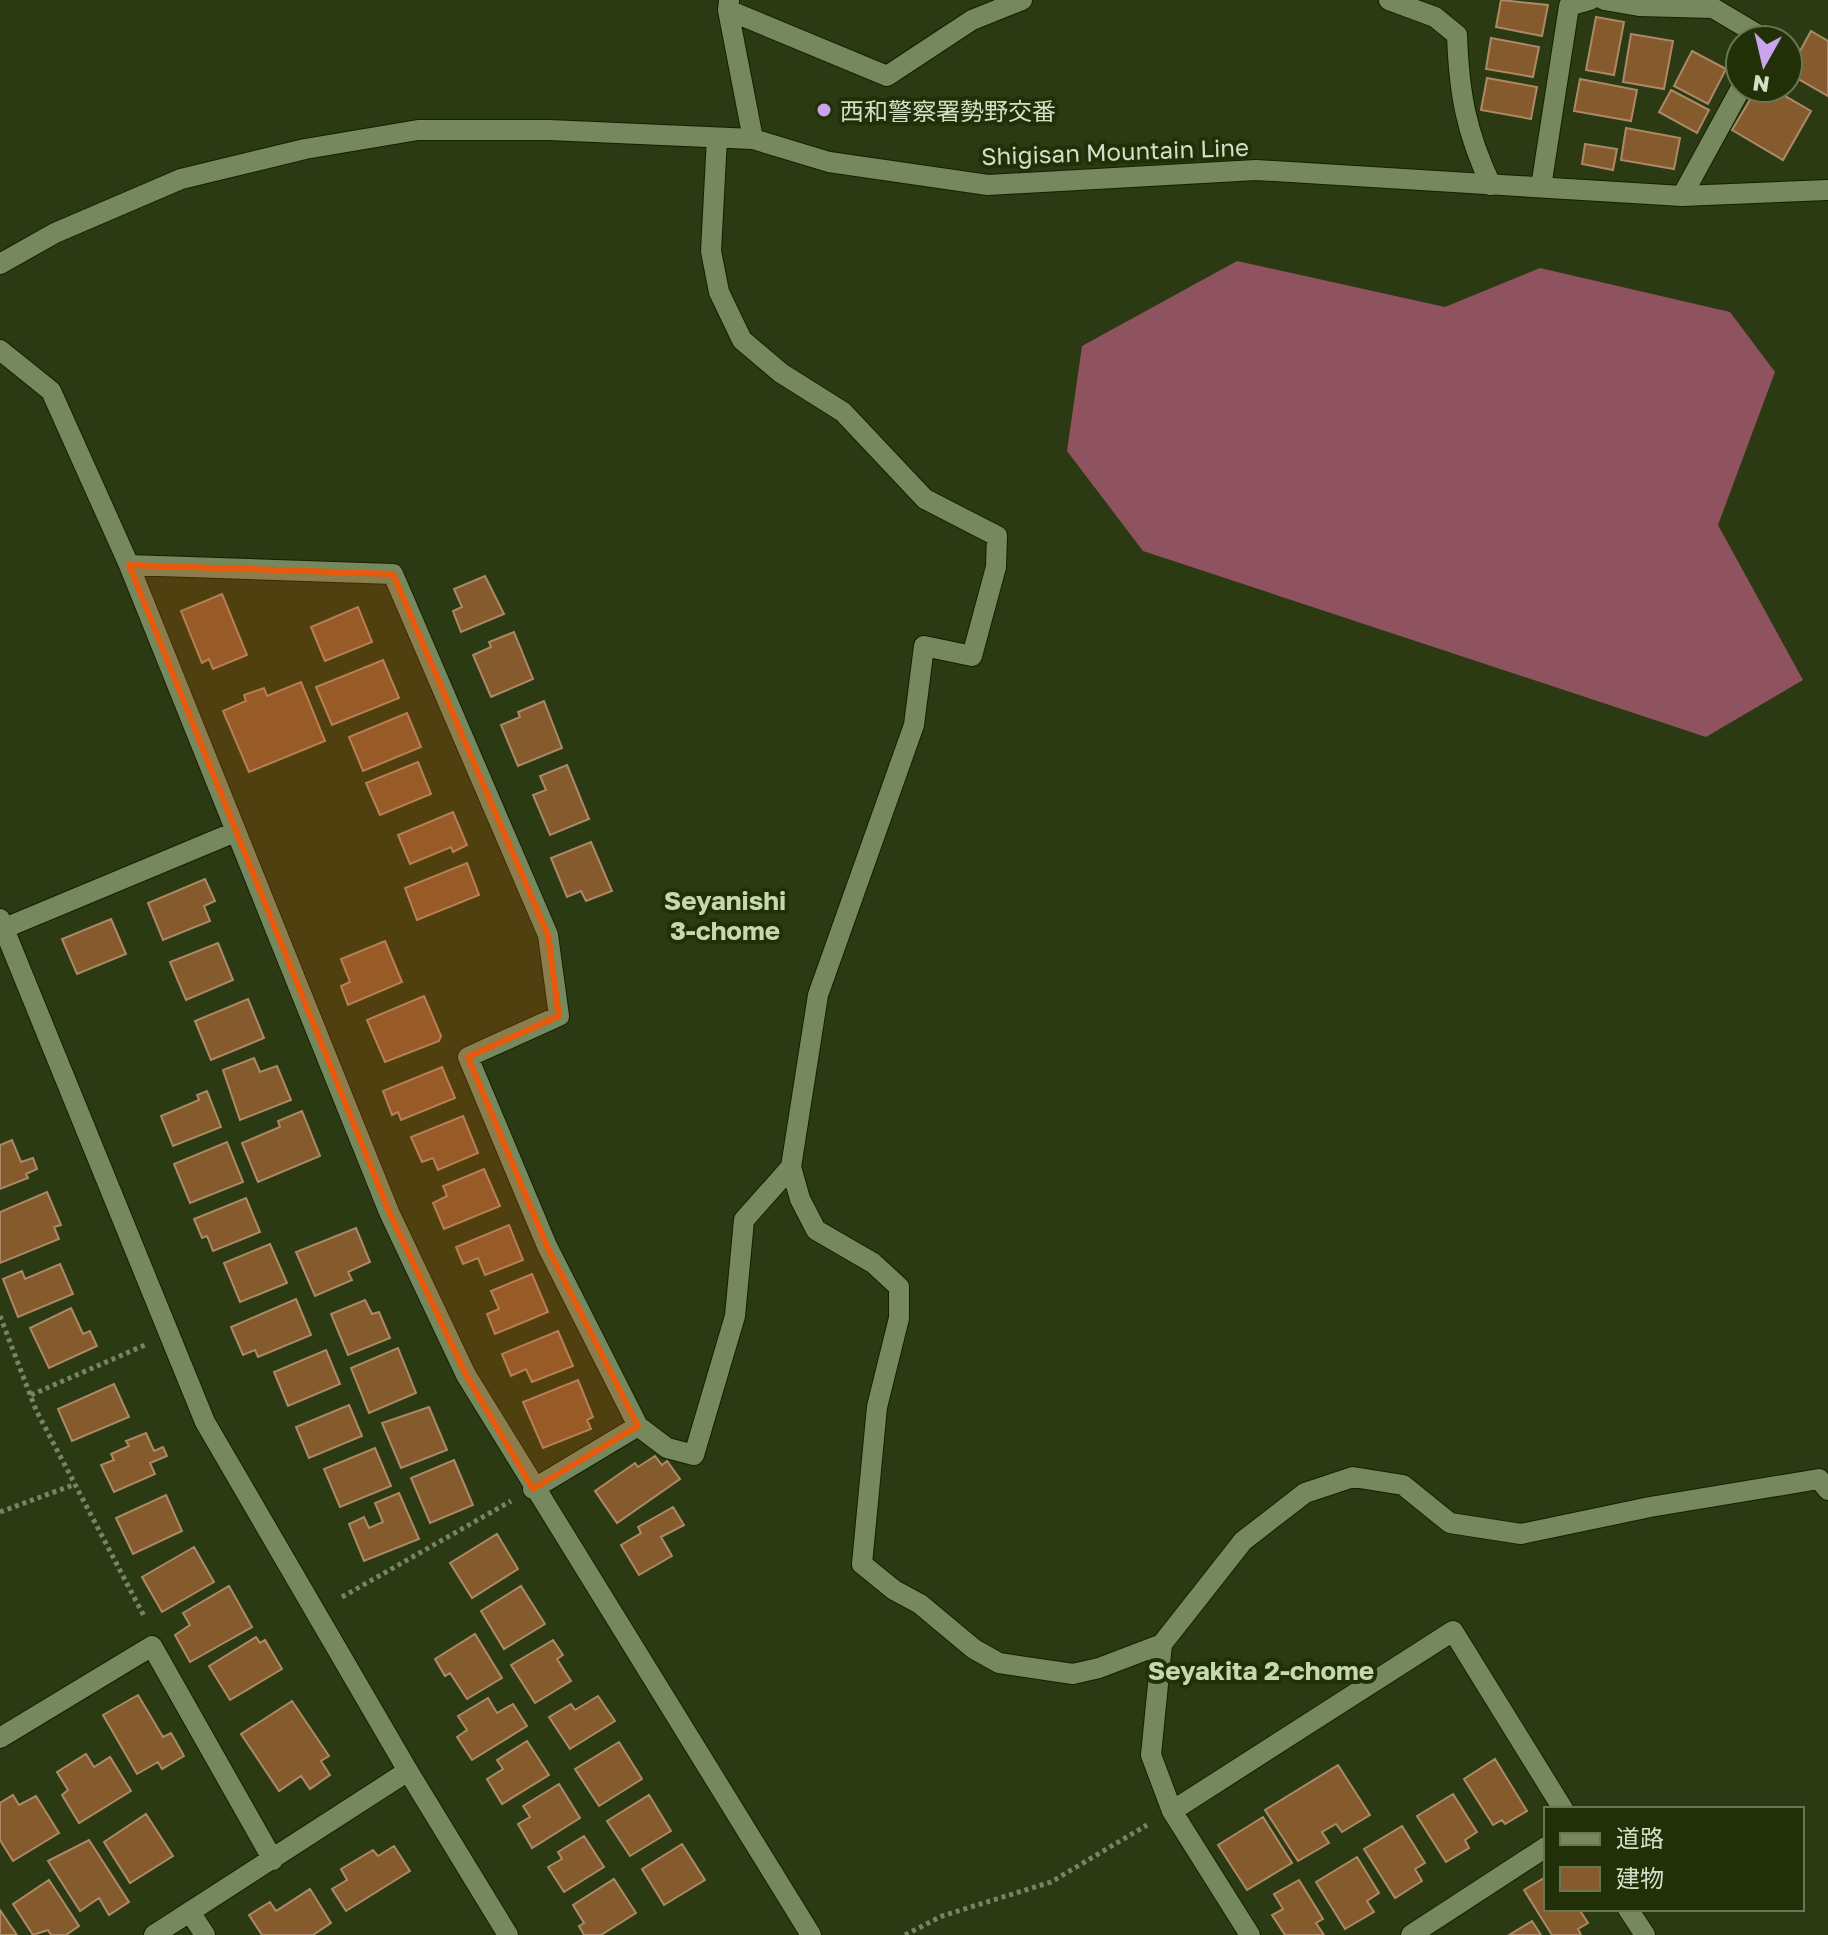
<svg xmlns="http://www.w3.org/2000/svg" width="1828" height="1935" viewBox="0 0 1828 1935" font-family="'Golos Text','Noto Sans JP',sans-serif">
	<rect width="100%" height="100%" fill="#2b3a12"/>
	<!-- forest -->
	<path fill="#8f525f" d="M 1237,261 L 1445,307 L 1540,268 L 1730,312 L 1775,372 L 1718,525 L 1803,680 L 1706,737 L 1143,551 L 1067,451 L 1082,346 Z"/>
	<!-- building -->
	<path fill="#855b2d" stroke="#ac8966" stroke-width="2" d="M 1501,0 L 1548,5 L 1542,36 L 1496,27 Z
		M 1596,17 L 1624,22 L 1614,75 L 1586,70 Z
		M 1811,31 L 1828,41 L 1828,96 L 1788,73 Z
		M 1631,34 L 1673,41 L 1664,89 L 1623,82 Z
		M 1491,38 L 1539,47 L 1533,77 L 1486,69 Z
		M 1692,51 L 1726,69 L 1708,104 L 1674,86 Z
		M 1487,78 L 1537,87 L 1531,119 L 1481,110 Z
		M 1580,79 L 1637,90 L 1631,121 L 1574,111 Z
		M 1757,88 L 1771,88 L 1811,111 L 1783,160 L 1732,130 Z
		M 1671,90 L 1709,110 L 1697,133 L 1659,112 Z
		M 1626,128 L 1680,138 L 1674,169 L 1621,160 Z
		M 1585,144 L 1617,149 L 1613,170 L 1582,164 Z
		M 485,576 L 504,614 L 461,632 L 453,611 L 462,607 L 454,589 Z
		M 222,594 L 247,655 L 213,669 L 209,659 L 202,663 L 181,611 Z
		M 358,607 L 372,642 L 325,661 L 311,627 Z
		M 514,632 L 533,679 L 491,697 L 473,655 L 491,647 L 489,642 Z
		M 383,660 L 399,698 L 332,725 L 316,687 Z
		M 301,682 L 325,741 L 249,772 L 223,711 L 246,701 L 244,695 L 264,688 L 267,696 Z
		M 544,701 L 562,748 L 518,766 L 501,725 L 520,717 L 518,712 Z
		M 407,713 L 421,747 L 363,771 L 349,737 Z
		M 418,762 L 431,794 L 380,815 L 366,783 Z
		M 567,765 L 589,819 L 550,835 L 533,795 L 546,790 L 540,776 Z
		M 453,812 L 467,845 L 453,852 L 451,847 L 410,864 L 398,835 Z
		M 591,842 L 612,891 L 586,901 L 581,891 L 567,897 L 551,858 Z
		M 467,863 L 479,895 L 417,920 L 405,888 Z
		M 205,879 L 215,901 L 204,906 L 210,921 L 163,940 L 148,903 Z
		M 111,919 L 126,954 L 77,974 L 62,939 Z
		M 385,941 L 402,982 L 348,1005 L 341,986 L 350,982 L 341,959 Z
		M 218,943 L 233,980 L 186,1000 L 170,962 Z
		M 424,996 L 441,1036 L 439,1041 L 385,1062 L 367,1020 Z
		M 248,999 L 264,1038 L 211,1060 L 195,1021 Z
		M 254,1058 L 260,1072 L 277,1066 L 291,1100 L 240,1120 L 223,1070 Z
		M 442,1067 L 455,1098 L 401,1120 L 398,1112 L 392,1115 L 383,1091 Z
		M 207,1091 L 221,1127 L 173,1146 L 161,1116 L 199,1100 L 197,1095 Z
		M 302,1111 L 320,1156 L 258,1182 L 242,1143 L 280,1127 L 278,1121 Z
		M 463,1116 L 478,1153 L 438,1170 L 433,1158 L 422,1162 L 411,1137 Z
		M 12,1140 L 21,1162 L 33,1158 L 37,1169 L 26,1174 L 28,1178 L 0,1189 L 0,1145 Z
		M 227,1142 L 243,1182 L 190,1203 L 174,1164 Z
		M 484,1169 L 500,1206 L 444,1229 L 433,1203 L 447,1196 L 443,1186 Z
		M 47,1192 L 61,1225 L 54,1227 L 59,1239 L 0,1263 L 0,1212 Z
		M 246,1198 L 260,1232 L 213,1251 L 207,1236 L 202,1238 L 194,1219 Z
		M 509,1225 L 523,1260 L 485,1275 L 478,1258 L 463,1264 L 456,1247 Z
		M 356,1228 L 370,1262 L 348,1272 L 352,1280 L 315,1296 L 296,1252 Z
		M 270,1244 L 287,1283 L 240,1302 L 224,1263 Z
		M 60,1264 L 73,1294 L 18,1317 L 3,1279 L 22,1271 L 25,1279 Z
		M 532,1274 L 548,1312 L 495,1334 L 487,1314 L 499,1309 L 491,1291 Z
		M 296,1299 L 311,1335 L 258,1357 L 255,1350 L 243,1355 L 231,1327 Z
		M 365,1300 L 372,1314 L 379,1312 L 390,1338 L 348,1355 L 331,1314 Z
		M 71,1308 L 83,1334 L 90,1331 L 97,1346 L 49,1368 L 30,1328 Z
		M 558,1331 L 573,1366 L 532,1382 L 526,1369 L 511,1376 L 502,1354 Z
		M 398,1348 L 416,1393 L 369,1413 L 351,1368 Z
		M 326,1350 L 340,1384 L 288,1406 L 274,1372 Z
		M 578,1380 L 593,1417 L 587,1420 L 591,1429 L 543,1448 L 523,1402 Z
		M 114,1384 L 129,1417 L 72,1441 L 58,1409 Z
		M 349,1405 L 362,1436 L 309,1458 L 296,1427 Z
		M 429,1407 L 447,1450 L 401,1468 L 382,1423 Z
		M 146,1433 L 154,1451 L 163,1447 L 167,1456 L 150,1463 L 155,1474 L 114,1492 L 101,1465 L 114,1460 L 111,1454 L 129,1446 L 126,1441 Z
		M 375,1448 L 391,1486 L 340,1507 L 324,1469 Z
		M 655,1456 L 662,1465 L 667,1461 L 680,1479 L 617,1523 L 595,1491 L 635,1463 L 638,1467 Z
		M 454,1460 L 473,1505 L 430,1523 L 411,1478 Z
		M 399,1493 L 419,1539 L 364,1561 L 349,1524 L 364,1517 L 369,1528 L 383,1522 L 375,1503 Z
		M 166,1495 L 182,1531 L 133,1554 L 116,1518 Z
		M 673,1507 L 684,1525 L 661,1537 L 672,1556 L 639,1575 L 621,1545 L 641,1533 L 638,1527 Z
		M 497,1534 L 518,1569 L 472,1598 L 450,1563 Z
		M 194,1547 L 214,1582 L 162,1612 L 142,1577 Z
		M 229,1586 L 252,1627 L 190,1662 L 175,1635 L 190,1625 L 183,1613 Z
		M 521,1586 L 545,1624 L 504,1649 L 481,1611 Z
		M 475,1634 L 502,1678 L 467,1699 L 450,1673 L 445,1676 L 435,1659 Z
		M 256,1637 L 260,1643 L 265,1640 L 282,1669 L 230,1700 L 209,1666 Z
		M 553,1640 L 563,1655 L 557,1659 L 571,1681 L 535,1703 L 511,1665 Z
		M 138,1695 L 163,1737 L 171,1733 L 184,1756 L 162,1769 L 158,1762 L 137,1774 L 103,1715 Z
		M 598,1696 L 615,1721 L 570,1749 L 549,1717 L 571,1704 L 575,1710 Z
		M 488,1698 L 497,1713 L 513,1704 L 527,1726 L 472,1760 L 457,1737 L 467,1730 L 458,1716 Z
		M 292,1701 L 329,1756 L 321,1761 L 330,1775 L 310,1789 L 301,1776 L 279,1791 L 241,1734 Z
		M 527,1741 L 549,1775 L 502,1804 L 487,1779 L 503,1769 L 497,1760 Z
		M 619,1742 L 642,1779 L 599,1806 L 575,1769 Z
		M 86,1754 L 94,1767 L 110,1757 L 131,1791 L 79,1823 L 62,1795 L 68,1790 L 57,1772 Z
		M 1495,1759 L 1527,1811 L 1505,1824 L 1502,1820 L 1493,1825 L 1464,1779 Z
		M 1338,1765 L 1370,1815 L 1342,1832 L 1336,1824 L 1322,1832 L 1329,1843 L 1298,1861 L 1265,1810 Z
		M 559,1784 L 580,1818 L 532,1848 L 518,1824 L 530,1817 L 523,1806 Z
		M 1453,1794 L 1477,1832 L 1465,1840 L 1469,1848 L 1446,1862 L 1417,1816 Z
		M 13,1795 L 19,1805 L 36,1796 L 59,1833 L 13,1861 L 0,1840 L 0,1803 Z
		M 649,1795 L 671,1831 L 630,1856 L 607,1821 Z
		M 146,1814 L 173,1856 L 130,1883 L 104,1842 Z
		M 1263,1817 L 1292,1863 L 1247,1890 L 1218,1845 Z
		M 1402,1826 L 1425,1863 L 1415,1869 L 1422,1881 L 1395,1898 L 1364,1849 Z
		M 584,1836 L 604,1867 L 564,1892 L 548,1867 L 562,1859 L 558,1852 Z
		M 89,1840 L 129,1902 L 109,1915 L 99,1898 L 80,1911 L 48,1861 Z
		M 682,1844 L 705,1880 L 664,1905 L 642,1869 Z
		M 394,1846 L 410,1871 L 346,1911 L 332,1889 L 347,1880 L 341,1869 L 373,1850 L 378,1856 Z
		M 1357,1857 L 1379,1893 L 1367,1901 L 1374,1912 L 1345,1929 L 1316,1882 Z
		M 1546,1877 L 1546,1909 L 1579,1909 L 1588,1923 L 1578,1929 L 1581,1935 L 1552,1935 L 1524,1890 Z
		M 614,1879 L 636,1913 L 601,1935 L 584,1935 L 579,1926 L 584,1923 L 573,1905 Z
		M 49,1880 L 79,1926 L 66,1935 L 51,1935 L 48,1930 L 33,1935 L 13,1904 Z
		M 1299,1880 L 1323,1919 L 1316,1923 L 1324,1935 L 1285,1935 L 1272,1915 L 1283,1909 L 1274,1894 Z
		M 310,1889 L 331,1923 L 313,1935 L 262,1935 L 249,1915 L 270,1902 L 276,1911 Z
		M 0,1910 L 17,1935 L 0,1935 Z
		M 1532,1921 L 1541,1935 L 1509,1935 Z"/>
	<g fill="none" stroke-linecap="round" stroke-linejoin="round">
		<defs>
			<path id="street" d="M 1389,0 L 1435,17 L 1457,35 C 1459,93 1466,132 1491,185
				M 1604,0 L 1639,6 L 1713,8 L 1767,40
				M 729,1 L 728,10 L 753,139
				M 728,10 L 887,76 L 972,20 L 1022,0
				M 1541,187 L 1569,6 L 1590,0
				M 1682,196 L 1741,88
				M 0,350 L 51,391 L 129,565 L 389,1212 L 466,1375 L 811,1935
				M 129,565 L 393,574 L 548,935 L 559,1016 L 468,1057 L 547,1246 L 638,1426 L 667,1448 L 694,1455 L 735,1316 L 744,1220 L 791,1167 L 818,995 L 914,725 L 924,646 L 972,656 L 996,567 L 997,536 L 925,499 L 843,412 L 781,373 L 742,340 L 719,292 L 711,251 L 717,138
				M 0,930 L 235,832
				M 791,1167 L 800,1199 L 816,1230 L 873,1263 L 899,1287 L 899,1318 L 877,1407 L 862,1564 L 894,1590 L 920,1604 L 974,1649 L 999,1663 L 1073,1674 L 1099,1668 L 1162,1644
				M 533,1489 L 638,1426
				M 0,1738 L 152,1646 L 273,1860
				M 1172,1811 L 1453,1631 L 1563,1809
				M 1628,1909 L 1645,1935
				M 190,1912 L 205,1935
				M 154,1935 L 408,1771
				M 1250,1935 L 1172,1811 L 1151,1755 L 1162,1644 L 1243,1541 L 1305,1493 L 1353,1477 L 1403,1485 L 1450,1523 L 1521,1534 L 1650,1507 L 1819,1479 L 1828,1490
				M 1411,1935 L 1546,1847"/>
			<path id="secondary" d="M 0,264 L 55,233 L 181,179 L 305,149 L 418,130 L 549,130 L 753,139 L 829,162 L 988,185 L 1256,170 L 1682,196 L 1828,190
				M 0,919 L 205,1422 L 408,1771 L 508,1935"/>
		</defs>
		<!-- street casing -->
		<use href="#street" stroke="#142100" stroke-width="22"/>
		<!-- secondary casing -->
		<use href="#secondary" stroke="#142100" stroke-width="22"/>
		<!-- path -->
		<path stroke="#788565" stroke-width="5" stroke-dasharray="4 4" stroke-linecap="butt" d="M 0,1316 L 36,1410 L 145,1618
			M 31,1395 L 145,1345
			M 0,1512 L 73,1485
			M 342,1597 L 511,1501
			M 905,1935 L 942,1916 L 1051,1882 L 1147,1825"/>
		<!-- street -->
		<use href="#street" stroke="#76885d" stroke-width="20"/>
		<!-- secondary -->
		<use href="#secondary" stroke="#76885d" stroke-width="20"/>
	</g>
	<!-- marked area -->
	<path fill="#e8590c" fill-opacity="0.2" stroke="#e8590c" stroke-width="6" stroke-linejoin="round" d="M 129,565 L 393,574 L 548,935 L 559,1016 L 468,1057 L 547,1246 L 638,1426 L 533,1489 L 466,1375 L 389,1212 Z"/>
	<!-- markers -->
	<circle fill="#c9a5ee" stroke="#223007" stroke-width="3" cx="824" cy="110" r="8"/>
	<g text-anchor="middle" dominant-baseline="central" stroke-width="8" stroke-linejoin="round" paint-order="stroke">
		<!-- poi labels -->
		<g font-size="24" fill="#d4dfc8" stroke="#223007" text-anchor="start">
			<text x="840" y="110">西和警察署勢野交番</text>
		</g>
		<!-- street labels -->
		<g font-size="24" fill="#d4dfc8" stroke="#223007">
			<text transform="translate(1115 151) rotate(-2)">Shigisan Mountain Line</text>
		</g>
		<!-- neighbourhood labels -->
		<g font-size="26" font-weight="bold" fill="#c6d9ac" stroke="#223007">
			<text x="725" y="900">Seyanishi<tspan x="725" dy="30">3-chome</tspan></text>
			<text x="1261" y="1670">Seyakita 2-chome</text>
		</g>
	</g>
	<!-- legend -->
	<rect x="1544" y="1807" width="260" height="104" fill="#223007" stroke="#697654" stroke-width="2"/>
	<rect x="1560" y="1833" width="40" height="12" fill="#76885d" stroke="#697654" stroke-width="2"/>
	<text x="1616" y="1847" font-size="24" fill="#d4dfc8">道路</text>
	<rect x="1560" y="1867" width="40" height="24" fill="#855b2d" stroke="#697654" stroke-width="2"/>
	<text x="1616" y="1887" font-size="24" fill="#d4dfc8">建物</text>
	<!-- north arrow -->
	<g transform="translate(1764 64) rotate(188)"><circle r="38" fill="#223007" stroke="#697654" stroke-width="2"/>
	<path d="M0-6L14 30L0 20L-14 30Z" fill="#c9a5ee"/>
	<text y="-12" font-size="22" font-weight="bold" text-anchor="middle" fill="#d4dfc8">N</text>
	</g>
</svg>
